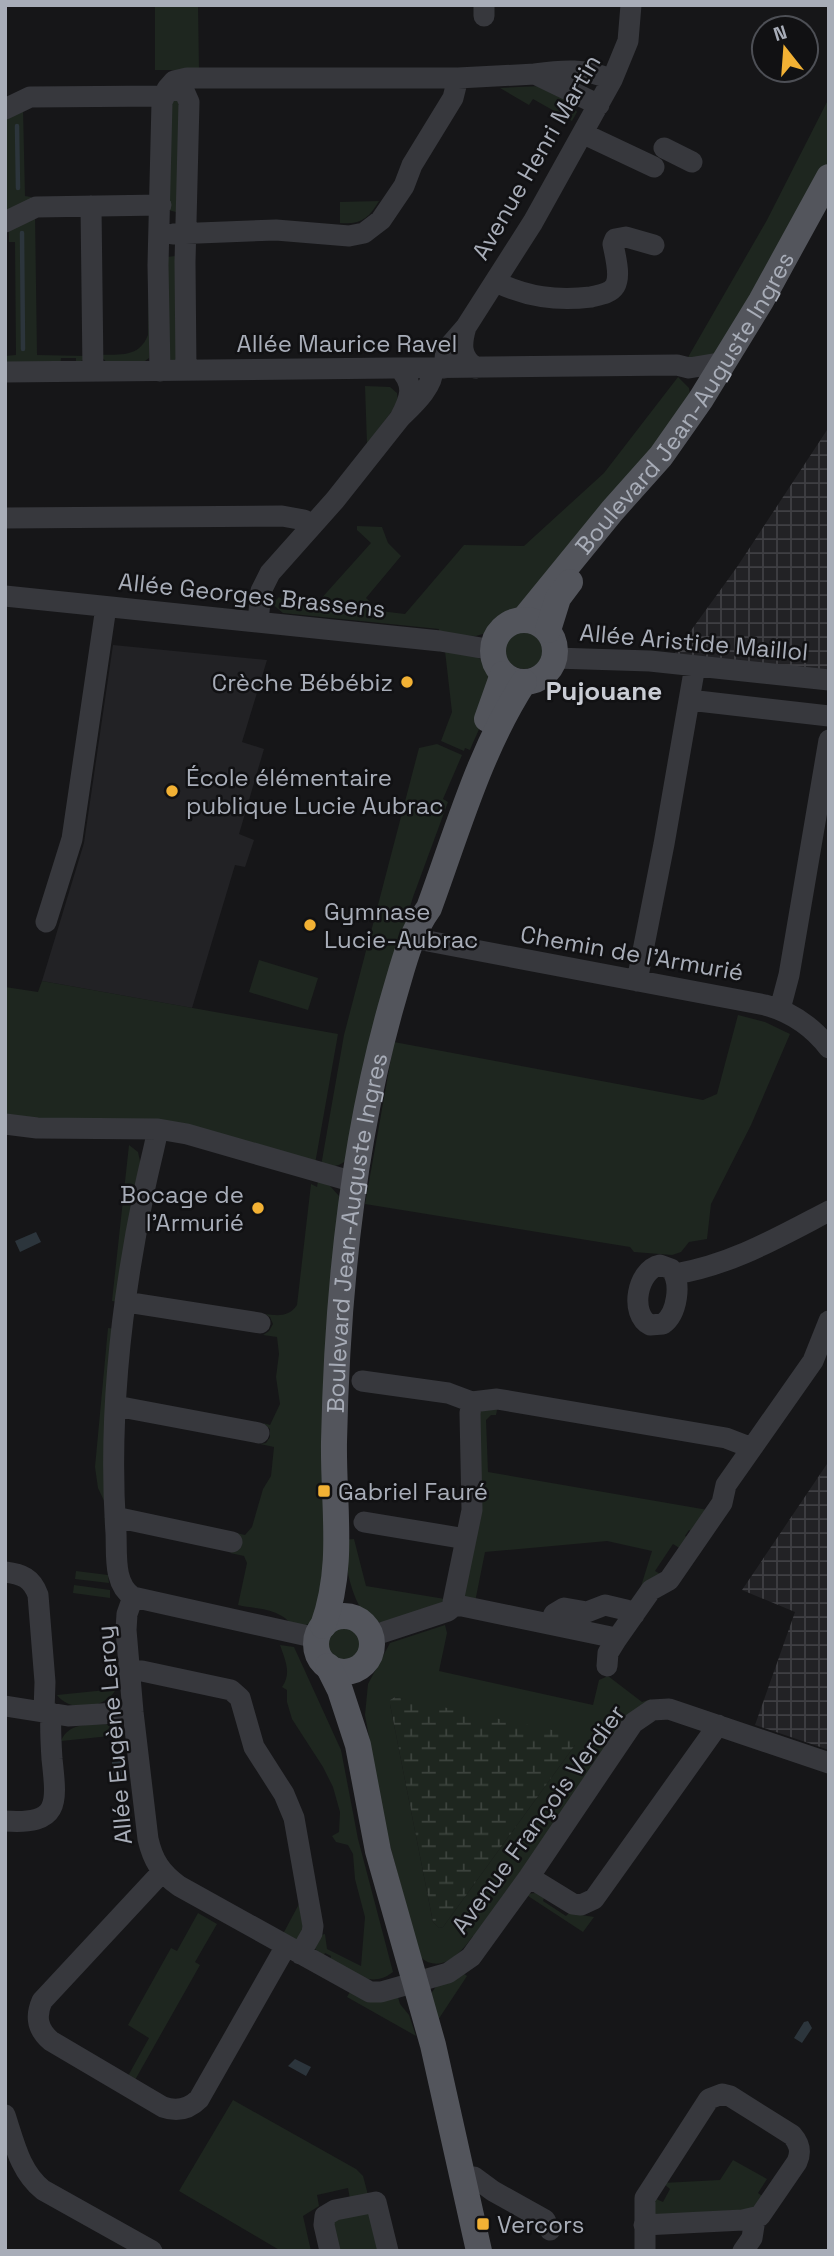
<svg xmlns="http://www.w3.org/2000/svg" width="834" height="2256" viewBox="0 0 834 2256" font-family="'Space Grotesk',sans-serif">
	<defs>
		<pattern id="industrial-grid" width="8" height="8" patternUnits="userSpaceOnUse" patternTransform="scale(1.75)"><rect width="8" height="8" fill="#222225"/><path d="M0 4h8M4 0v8" fill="none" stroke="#3f3f43"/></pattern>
		<pattern id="wetland-marsh" width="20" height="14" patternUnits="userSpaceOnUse" patternTransform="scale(1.75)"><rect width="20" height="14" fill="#1e261f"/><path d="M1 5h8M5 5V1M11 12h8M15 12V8" fill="none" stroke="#3c433d"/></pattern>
	</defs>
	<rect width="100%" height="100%" fill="#161618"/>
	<!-- built -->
	<path fill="#222225" d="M 113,645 L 267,660 L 242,742 L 264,749 L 239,834 L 254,840 L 245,867 L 235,865 L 192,1008 L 42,981 L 84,843 Z"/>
	<!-- industrial -->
	<path fill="url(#industrial-grid)" d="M 829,427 L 829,672 L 674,654 L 737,567 Z
		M 829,1461 L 829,1750 L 755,1725 L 795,1612 L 742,1590 Z"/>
	<!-- green -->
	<path fill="#1e261f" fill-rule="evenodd" d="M 155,5 L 198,5 L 199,70 L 155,70 Z
		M 540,86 C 553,93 570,98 577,112 L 572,121 L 533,99 L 529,105 L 500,88 Z
		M 179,95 L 181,210 L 176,212 L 168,210 L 167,102 Z
		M 829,98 L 829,164 L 721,354 L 687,359 L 767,220 Z
		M 23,108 L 25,196 L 31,197 L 31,201 L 6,215 L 5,118 Z
		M 379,201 C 369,218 361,225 340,223 L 340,202 Z
		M 35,213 L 37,355 L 87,356 L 80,362 L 76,362 L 76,358 L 61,358 L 60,367 L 5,367 L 5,356 L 16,355 L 15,242 L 9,242 L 9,228 Z
		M 149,224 L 149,358 L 142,363 L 111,366 L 99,355 C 120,354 139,358 148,335 Z
		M 175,256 L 181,348 L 175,363 L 165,356 L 167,257 Z
		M 678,377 L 689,388 L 691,402 L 523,608 L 498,620 L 486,633 L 476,636 L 438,635 L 439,629 L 283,613 L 272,604 L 279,597 L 289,605 L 295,599 L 310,611 L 371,543 L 357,530 L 357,526 L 382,527 L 388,543 L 401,556 L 366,598 L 380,611 L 405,614 L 464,545 L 524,546 L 604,473 Z
		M 365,386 L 390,387 L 397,393 L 398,403 L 367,444 Z
		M505 650a19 19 0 1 1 38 0a19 19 0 1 1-38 0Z
		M 445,651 C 453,652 465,652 473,655 C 511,671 480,725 470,750 L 465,748 L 464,751 L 441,741 L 452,712 Z
		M 437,744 L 462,755 L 443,799 L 448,802 L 413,897 L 402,934 L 349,1158 C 340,1166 333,1168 321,1166 L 344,1035 L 419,748 Z
		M 259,960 L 318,978 L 308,1010 L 249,992 Z
		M 42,981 L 338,1034 L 315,1164 L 238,1139 L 5,1119 L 5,987 L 38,992 Z
		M 738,1015 L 765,1022 L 790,1034 L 751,1125 L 711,1204 L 707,1239 L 689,1242 L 681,1252 L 672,1255 L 634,1252 L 630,1247 L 365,1204 L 394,1042 L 703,1100 L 717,1094 Z
		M 129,1145 L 138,1152 L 140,1161 L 144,1162 L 119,1302 L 112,1301 Z
		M 318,1181 L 330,1186 L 339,1196 L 330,1574 L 312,1622 C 291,1634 294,1621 278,1614 C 267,1608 250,1608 238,1605 L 247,1563 L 244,1556 L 230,1553 L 236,1551 L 236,1533 L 245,1535 L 252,1527 L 263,1489 L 271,1476 L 274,1447 L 260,1444 L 266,1443 L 270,1437 L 270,1429 L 263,1423 L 270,1425 L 280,1404 L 276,1377 L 279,1354 L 277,1337 L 263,1335 L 269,1331 L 273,1324 L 270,1317 L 265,1314 C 278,1316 289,1317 297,1305 L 311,1184 L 317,1187 Z
		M 108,1328 L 116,1329 L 106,1505 L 98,1488 L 95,1467 Z
		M 498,1405 L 496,1415 L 491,1415 L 486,1420 L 488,1472 L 708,1510 L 693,1532 L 689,1530 L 685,1536 L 688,1538 L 681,1549 L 673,1544 L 655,1571 L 662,1575 L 638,1596 L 652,1551 L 607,1541 L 485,1552 L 475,1602 L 465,1598 L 461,1586 L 475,1423 L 481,1410 Z
		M 354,1539 L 366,1586 L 445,1599 L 443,1603 C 425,1609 404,1619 385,1622 C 353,1626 345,1561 343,1540 Z
		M 76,1571 L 108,1575 L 109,1583 L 75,1579 Z
		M 74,1585 L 110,1590 L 110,1598 L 73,1593 Z
		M 445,1625 L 447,1633 L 439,1671 L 593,1705 L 599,1680 L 608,1676 L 642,1702 L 651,1699 L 652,1703 L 476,1938 L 473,1936 C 461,1953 441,1975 420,1957 L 387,1834 L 365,1715 L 368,1684 L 390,1643 ZM 395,1697 L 575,1745 L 443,1927 L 439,1928 L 433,1922 L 390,1704 L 390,1700 Z
		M327 1644a17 17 0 1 1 34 0a17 17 0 1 1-34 0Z
		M 280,1645 L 294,1647 L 341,1750 L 358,1839 L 393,1972 C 370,1990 352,1971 330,1960 L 331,1956 L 325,1953 L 323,1956 L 314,1948 L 321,1935 L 325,1934 L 327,1949 L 361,1966 L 365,1917 L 355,1879 L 353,1854 L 348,1845 L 336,1842 L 332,1836 L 339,1832 L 340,1812 L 333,1787 L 323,1767 L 292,1719 L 287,1702 L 287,1690 L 282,1687 C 292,1673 285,1660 280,1645 Z
		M 116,1689 C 106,1709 70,1713 57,1695 Z
		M 106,1724 L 116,1730 L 120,1735 L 61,1741 C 69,1722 89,1725 106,1724 Z
		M 536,1893 L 544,1898 L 543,1901 L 566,1916 L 569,1913 L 594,1917 L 583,1932 L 525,1894 Z
		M 299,1904 L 304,1928 L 296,1941 L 283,1934 Z
		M 198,1913 L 217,1924 L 195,1962 L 200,1965 L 135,2080 L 128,2076 L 149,2038 L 128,2025 L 171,1948 L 177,1951 Z
		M 463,1973 L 467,1976 L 434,2026 L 430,1995 L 437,1985 Z
		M 351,1990 L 398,1997 L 400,2004 L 409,2015 L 416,2036 L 347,1997 Z
		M 233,2100 L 356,2169 L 363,2176 L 368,2195 L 350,2199 L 348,2188 L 317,2195 L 319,2206 L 303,2216 L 311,2251 L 281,2251 L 179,2191 Z
		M 733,2160 L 767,2179 L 758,2193 L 766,2199 L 759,2209 L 655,2215 L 654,2198 L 663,2202 L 670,2189 L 663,2183 L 720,2180 Z
		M 369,2210 L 378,2249 L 337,2251 L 332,2218 Z"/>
	<!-- wetland -->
	<path fill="url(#wetland-marsh)" d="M 395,1697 L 571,1734 L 576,1738 L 575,1745 L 443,1927 L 439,1928 L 433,1922 L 390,1704 L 390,1700 Z"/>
	<!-- water -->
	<path fill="#2c353c" d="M 36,1232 L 41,1242 L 20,1252 L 15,1241 Z
		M 121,1761 L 124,1781 L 115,1782 L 112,1762 Z
		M 808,2021 L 812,2028 L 802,2043 L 794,2038 L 804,2022 Z
		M 295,2059 L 311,2067 L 306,2076 L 288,2066 Z"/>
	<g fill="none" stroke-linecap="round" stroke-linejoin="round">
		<!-- stream -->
		<path stroke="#2c353c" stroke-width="4.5" d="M 17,126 L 18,188
			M 22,233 L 23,349"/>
		<!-- minor -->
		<path stroke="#37383d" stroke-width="21" d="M 484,5 L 484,16
			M 167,89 L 174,81 L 187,78 L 458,78
			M 599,105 L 535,74 C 562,70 587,68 612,80
			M 5,109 L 30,97 L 165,96
			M 584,134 L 654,167
			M 664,148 L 692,162
			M 91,206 L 93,371
			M 5,222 L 36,207 L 161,205
			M 173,234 L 276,230 L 349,236 L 364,233 L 381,220 L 404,186 L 412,165 L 453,98 L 458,78 L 535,74
			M 496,282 C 527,297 556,301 591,297 C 599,295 610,294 615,286 C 621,276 615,255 613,244 L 615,239 L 626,237 L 654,245
			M 466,327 L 533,222 L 612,80 L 628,41 L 631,5
			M 399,368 C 416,385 410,399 400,418 C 412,406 434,387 433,368
			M 444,368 L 446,350 L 466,327 C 461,344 460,357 476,368
			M 160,371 L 158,265 L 162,102 L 166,93 L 176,89 L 185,93 L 189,102 L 185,262 L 186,370
			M 5,372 L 677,365 L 689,368 L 725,362
			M 5,518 L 282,516 L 304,520 L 312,526
			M 5,596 L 440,641 L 493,650
			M 258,622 L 261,591 L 270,573 L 335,500 L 400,418
			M 555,658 L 650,661 L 829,680
			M 689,700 L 829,716
			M 46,922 L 72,839 L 106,607
			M 412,938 L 765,1005 C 791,1012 812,1026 829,1048
			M 637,981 L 664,844 L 695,666
			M 780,1009 L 789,975 L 829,740
			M 5,1124 L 37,1128 L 158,1129 L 187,1134 L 354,1182
			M 158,1129 C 154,1150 148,1171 144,1192 C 121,1303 108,1420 116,1533 C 117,1554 113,1584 133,1597 L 317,1638
			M 660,1265 L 671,1269 C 682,1283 677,1314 663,1324 L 650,1325 C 629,1314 637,1270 660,1265 Z
			M 675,1274 C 731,1265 779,1237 829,1211
			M 126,1302 L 260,1323
			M 362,1381 L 448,1393 L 472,1402
			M 116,1406 L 259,1433
			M 752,1448 L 813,1361 L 829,1321
			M 115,1517 L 232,1542
			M 364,1522 L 466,1539
			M 5,1572 C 22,1574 32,1578 38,1595 L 45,1682 L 44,1712
			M 133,1597 L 127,1614 L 126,1630 L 133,1712 L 148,1839 C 153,1861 161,1873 179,1886 L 370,1992 L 381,1992 L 448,1973 L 471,1957 L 529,1877 L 633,1723 L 652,1710 L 669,1709 L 829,1763
			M 550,1624 L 554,1614 L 564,1608 L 587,1612 L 605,1605 L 626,1610 L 634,1615
			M 372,1639 L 381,1633 L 448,1611 L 454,1606 L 462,1606 L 611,1637 L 616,1640 L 651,1590 L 669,1580 L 722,1503 L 726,1485 L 752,1448 L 726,1438 L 497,1399 L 472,1402 L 470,1413 L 472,1510 L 453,1602 L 454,1606
			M 607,1666 L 608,1653 L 616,1640
			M 129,1671 L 142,1671 L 231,1690 L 240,1698 L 254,1747 L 284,1794 L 294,1818 L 313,1926 L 312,1933 L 300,1954
			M 5,1706 L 68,1716 L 133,1712
			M 5,1821 C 60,1825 57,1804 52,1759 C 51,1743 50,1729 51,1713
			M 162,1872 L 42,2001 C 35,2017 38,2030 51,2041 L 163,2107 C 177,2112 189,2109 199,2099 L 286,1946
			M 529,1877 L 573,1904 L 581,1905 L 594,1899 L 718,1725
			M 5,2115 C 14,2142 20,2172 43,2190 L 152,2251
			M 463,2180 L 474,2177 L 493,2191 L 545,2220 L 550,2230
			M 644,2225 L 743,2220 L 760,2216 L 797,2162 C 802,2151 799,2143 792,2135 L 730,2096 L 722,2094 L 709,2099 L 645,2198 L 645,2251
			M 330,2251 L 324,2225 L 325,2216 L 335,2210 L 376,2202 L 388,2251
			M 743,2251 L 752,2238 L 755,2219"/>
		<!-- major -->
		<g stroke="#53555c" stroke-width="26">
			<path id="s1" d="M 524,619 L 612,511 L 661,456 L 701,399 L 761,301 L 829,177"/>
			<circle cx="524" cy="651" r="31"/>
			<path d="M 548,630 L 558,598 L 570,582"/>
			<path d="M 487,719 L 503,674"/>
			<circle cx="344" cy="1644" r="28"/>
			<path id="s2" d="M 323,1626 C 345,1565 333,1506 334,1442 C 337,1293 352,1140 394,996 C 403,966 410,934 429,908 C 457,832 480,750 524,682"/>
			<path d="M 328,1666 L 340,1690 L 358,1745 L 378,1851 L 433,2045 L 479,2251"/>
		</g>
	</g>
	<!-- markers -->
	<g fill="#f2b134" stroke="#111113" stroke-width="2.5">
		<circle cx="407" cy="682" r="7"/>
		<circle cx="172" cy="791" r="7"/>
		<circle cx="310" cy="925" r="7"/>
		<circle cx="258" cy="1208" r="7"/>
		<rect x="317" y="1484" width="14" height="14" rx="3.5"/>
		<rect x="476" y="2217" width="14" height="14" rx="3.5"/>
	</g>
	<g text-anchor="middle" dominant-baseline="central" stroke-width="5" stroke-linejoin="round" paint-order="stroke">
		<!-- street labels -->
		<g font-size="24" fill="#a8adb8" stroke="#111113">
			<text transform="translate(536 157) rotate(-60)">Avenue Henri Martin</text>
			<text x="347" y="343">Allée Maurice Ravel</text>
			<text stroke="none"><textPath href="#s1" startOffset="270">Boulevard Jean-Auguste Ingres</textPath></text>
			<text transform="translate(252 595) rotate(6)">Allée Georges Brassens</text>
			<text transform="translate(694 642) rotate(5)">Allée Aristide Maillol</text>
			<text transform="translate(632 953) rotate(10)">Chemin de l'Armurié</text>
			<text stroke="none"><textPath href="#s2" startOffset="396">Boulevard Jean-Auguste Ingres</textPath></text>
			<text transform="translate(114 1735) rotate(-95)">Allée Eugène Leroy</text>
			<text transform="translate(538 1819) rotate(-54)">Avenue François Verdier</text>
		</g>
		<!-- poi labels -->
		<g font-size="24" fill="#a8adb8" stroke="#111113" text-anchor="start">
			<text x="393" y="682" text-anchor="end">Crèche Bébébiz</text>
			<text x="186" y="777">École élémentaire<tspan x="186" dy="28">publique Lucie Aubrac</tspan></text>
			<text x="324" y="911">Gymnase<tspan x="324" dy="28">Lucie-Aubrac</tspan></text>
			<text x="244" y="1194" text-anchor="end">Bocage de<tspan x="244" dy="28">l'Armurié</tspan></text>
			<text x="338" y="1491">Gabriel Fauré</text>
			<text x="497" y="2224">Vercors</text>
		</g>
		<!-- neighbourhood labels -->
		<g font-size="26" font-weight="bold" fill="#c9ccd4" stroke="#111113">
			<text x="604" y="691">Pujouane</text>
		</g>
	</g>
	<!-- border -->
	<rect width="834" height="2256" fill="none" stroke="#a8adb8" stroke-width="14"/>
	<!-- north arrow -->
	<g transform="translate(785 49) rotate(343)"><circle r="33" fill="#111113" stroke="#4d4f55" stroke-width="2"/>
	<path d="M0-5L12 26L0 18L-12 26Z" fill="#f2b134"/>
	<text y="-10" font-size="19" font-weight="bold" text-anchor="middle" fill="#a8adb8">N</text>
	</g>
</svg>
